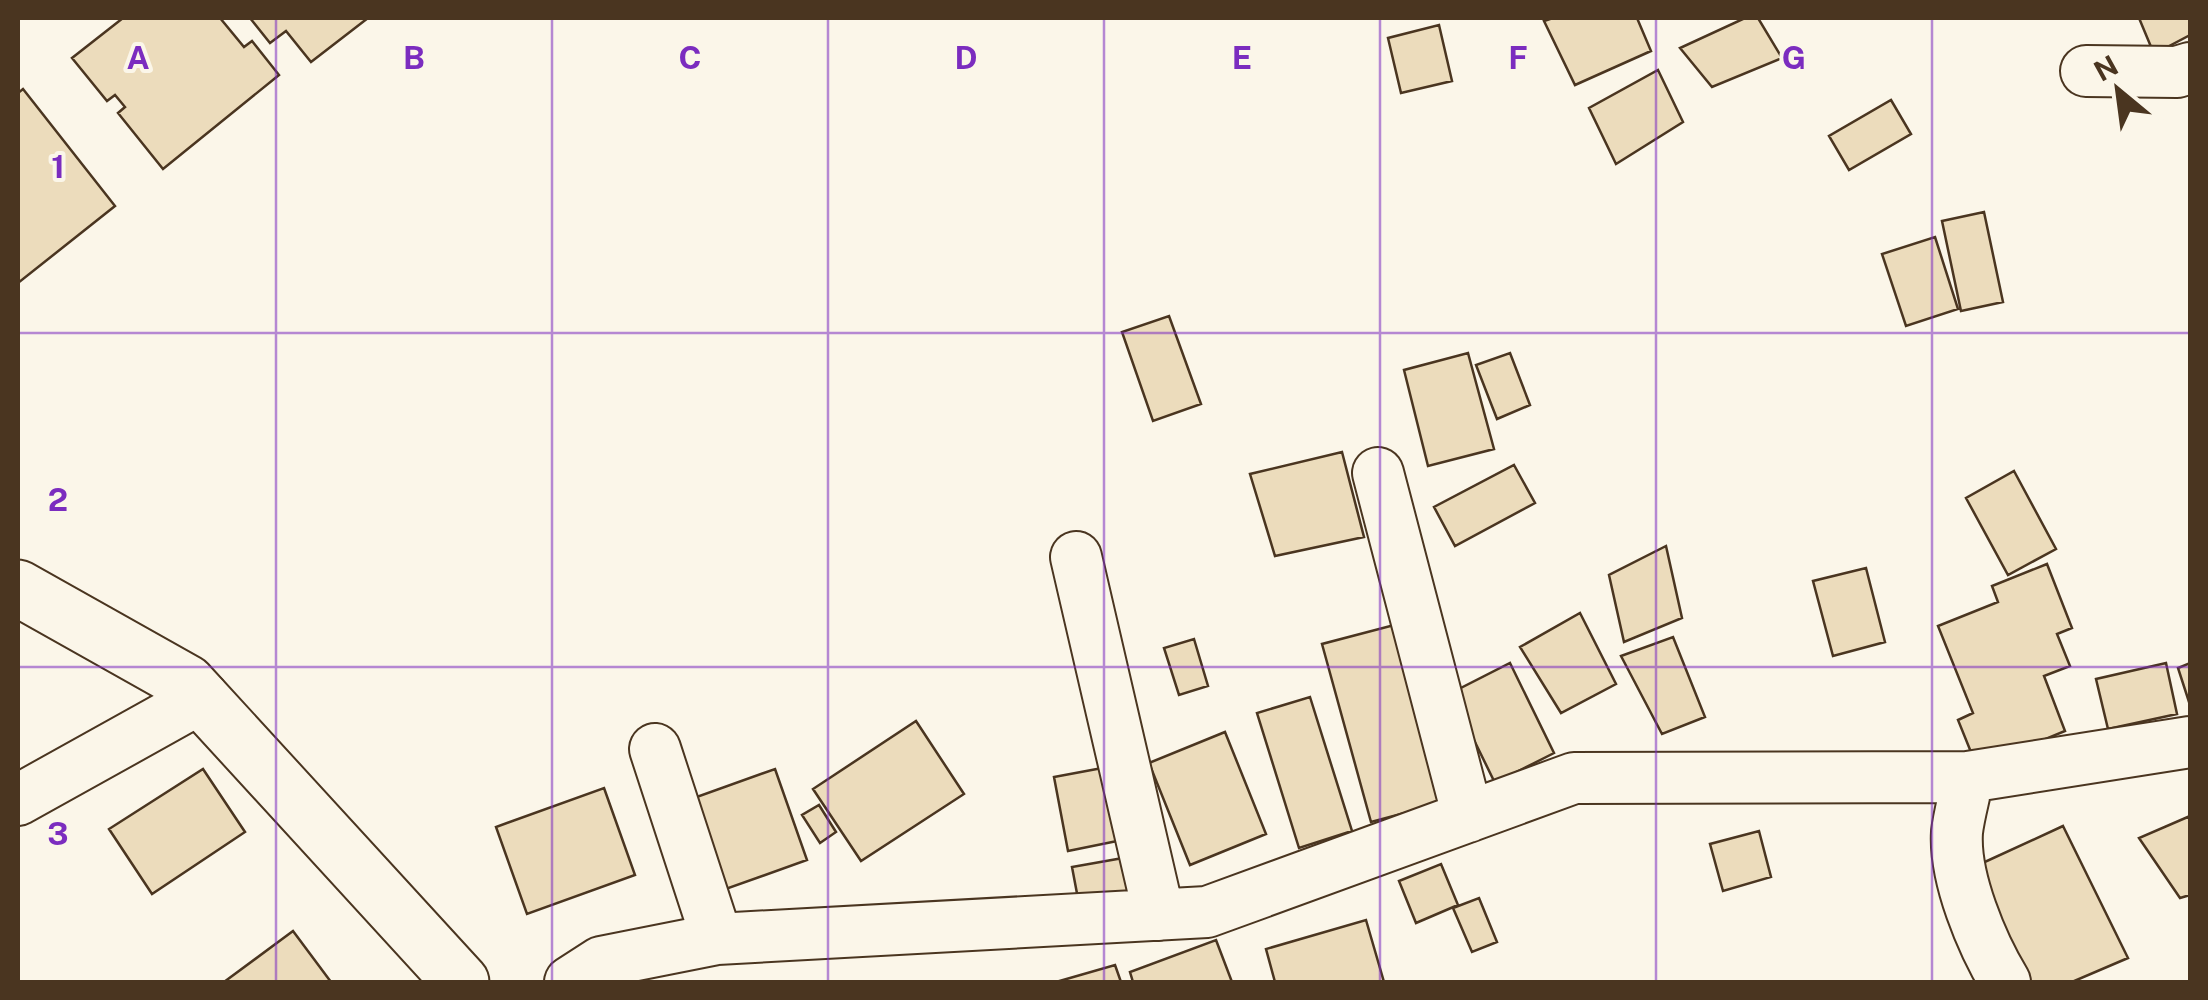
<svg xmlns="http://www.w3.org/2000/svg" width="2208" height="1000" viewBox="0 0 2208 1000" font-family="'Public Sans',sans-serif">
	<rect width="100%" height="100%" fill="#fbf6e9"/>
	<!-- building -->
	<path fill="#ecdcbc" stroke="#4a3520" stroke-width="2.5" d="M 123,18 L 220,18 L 244,47 L 252,41 L 279,75 L 163,169 L 118,113 L 125,107 L 115,95 L 107,101 L 72,58 Z
		M 250,18 L 368,18 L 311,62 L 286,31 L 270,43 Z
		M 1553,18 L 1637,18 L 1651,51 L 1575,85 L 1544,21 Z
		M 1745,18 L 1758,18 L 1782,58 L 1712,87 L 1680,48 Z
		M 2139,18 L 2190,18 L 2190,35 L 2154,54 Z
		M 1439,25 L 1452,81 L 1401,93 L 1388,38 Z
		M 1658,70 L 1683,122 L 1616,164 L 1589,108 Z
		M 23,89 L 115,206 L 18,283 L 18,93 Z
		M 1891,100 L 1911,134 L 1849,170 L 1829,136 Z
		M 1984,212 L 2003,302 L 1961,311 L 1942,221 Z
		M 1935,237 L 1958,309 L 1906,326 L 1882,254 Z
		M 1169,316 L 1201,404 L 1153,421 L 1122,332 Z
		M 1468,353 L 1494,449 L 1428,466 L 1404,370 Z
		M 1510,353 L 1530,405 L 1497,419 L 1476,365 Z
		M 1342,452 L 1364,537 L 1275,556 L 1250,474 Z
		M 1514,465 L 1535,503 L 1455,546 L 1434,507 Z
		M 2014,471 L 2056,549 L 2008,575 L 1966,498 Z
		M 1666,546 L 1682,618 L 1624,642 L 1609,575 Z
		M 2047,564 L 2072,628 L 2057,634 L 2070,666 L 2044,676 L 2065,731 L 1977,767 L 1958,720 L 1973,713 L 1938,626 L 1998,602 L 1992,586 Z
		M 1866,568 L 1885,642 L 1833,656 L 1813,581 Z
		M 1580,613 L 1616,684 L 1561,713 L 1520,647 Z
		M 1398,624 L 1446,802 L 1371,822 L 1322,644 Z
		M 1673,637 L 1705,717 L 1662,734 L 1621,656 Z
		M 1194,639 L 1208,686 L 1179,695 L 1164,648 Z
		M 1510,663 L 1554,753 L 1495,783 L 1451,693 Z
		M 2166,663 L 2177,714 L 2108,729 L 2096,679 Z
		M 2190,663 L 2190,705 L 2178,668 Z
		M 1310,697 L 1352,831 L 1299,848 L 1257,713 Z
		M 916,721 L 964,794 L 861,861 L 813,789 Z
		M 1225,732 L 1266,834 L 1190,865 L 1149,763 Z
		M 1113,766 L 1127,839 L 1068,851 L 1054,777 Z
		M 203,769 L 245,832 L 152,894 L 109,829 Z
		M 775,769 L 807,860 L 723,890 L 691,799 Z
		M 604,788 L 635,875 L 527,914 L 496,827 Z
		M 819,805 L 836,832 L 820,843 L 802,815 Z
		M 2190,816 L 2190,895 L 2180,898 L 2139,838 Z
		M 2063,826 L 2128,958 L 2072,982 L 2020,982 L 1976,866 Z
		M 1759,831 L 1771,877 L 1723,891 L 1710,844 Z
		M 1123,858 L 1130,895 L 1079,904 L 1072,867 Z
		M 1441,864 L 1458,905 L 1416,923 L 1399,881 Z
		M 1479,898 L 1497,942 L 1472,952 L 1453,908 Z
		M 1366,920 L 1384,982 L 1275,982 L 1266,949 Z
		M 293,931 L 331,982 L 224,982 Z
		M 1216,940 L 1232,982 L 1133,982 L 1130,972 Z
		M 1115,965 L 1121,982 L 1056,982 Z"/>
	<g fill="none" stroke-linecap="round" stroke-linejoin="round">
		<defs>
			<path id="minor" d="M 2086,71 L 2177,72 L 2190,68
				M 1378,473 L 1468,817
				M 1076,557 L 1159,915
				M 655,749 L 717,939
				M 1968,777 C 1965,795 1959,814 1957,832 C 1954,878 1982,944 2005,982
				M 18,800 L 203,697
				M 570,982 L 601,962 L 717,939 L 1207,912 L 1574,778 L 1968,777 L 2190,742"/>
			<path id="major" d="M 18,588 L 187,683 L 461,982"/>
		</defs>
		<!-- minor casing -->
		<use href="#minor" stroke="#4a3520" stroke-width="54"/>
		<!-- major casing -->
		<use href="#major" stroke="#4a3520" stroke-width="59"/>
		<!-- minor -->
		<use href="#minor" stroke="#fbf6e9" stroke-width="50"/>
		<!-- major -->
		<use href="#major" stroke="#fbf6e9" stroke-width="55"/>
	</g>
	<!-- grid -->
	<path fill="none" stroke="#7b2cbf" stroke-width="2.5" stroke-opacity="0.55" d="M 276,18 L 276,982M 552,18 L 552,982M 828,18 L 828,982M 1104,18 L 1104,982M 1380,18 L 1380,982M 1656,18 L 1656,982M 1932,18 L 1932,982M 18,333 L 2190,333M 18,667 L 2190,667"/>
	<g font-size="32" text-anchor="middle" font-weight="bold" fill="#7b2cbf" stroke="#fbf6e9" stroke-width="8" stroke-linejoin="round" paint-order="stroke">
		<text x="138" y="69">A</text>
		<text x="414" y="69">B</text>
		<text x="690" y="69">C</text>
		<text x="966" y="69">D</text>
		<text x="1242" y="69">E</text>
		<text x="1518" y="69">F</text>
		<text x="1794" y="69">G</text>
		<text x="58" y="178">1</text>
		<text x="58" y="511">2</text>
		<text x="58" y="845">3</text>
	</g>
	<!-- border -->
	<rect width="2208" height="1000" fill="none" stroke="#4a3520" stroke-width="40"/>
	<!-- north arrow -->
	<g transform="translate(2118 90) rotate(331)" stroke="#fbf6e9" stroke-width="8" paint-order="stroke">
	<path d="M0-8L18 38L0 25L-18 38Z" fill="#4a3520"/>
	<text y="-15" font-size="28" font-weight="bold" text-anchor="middle" fill="#4a3520">N</text>
	</g>
</svg>
